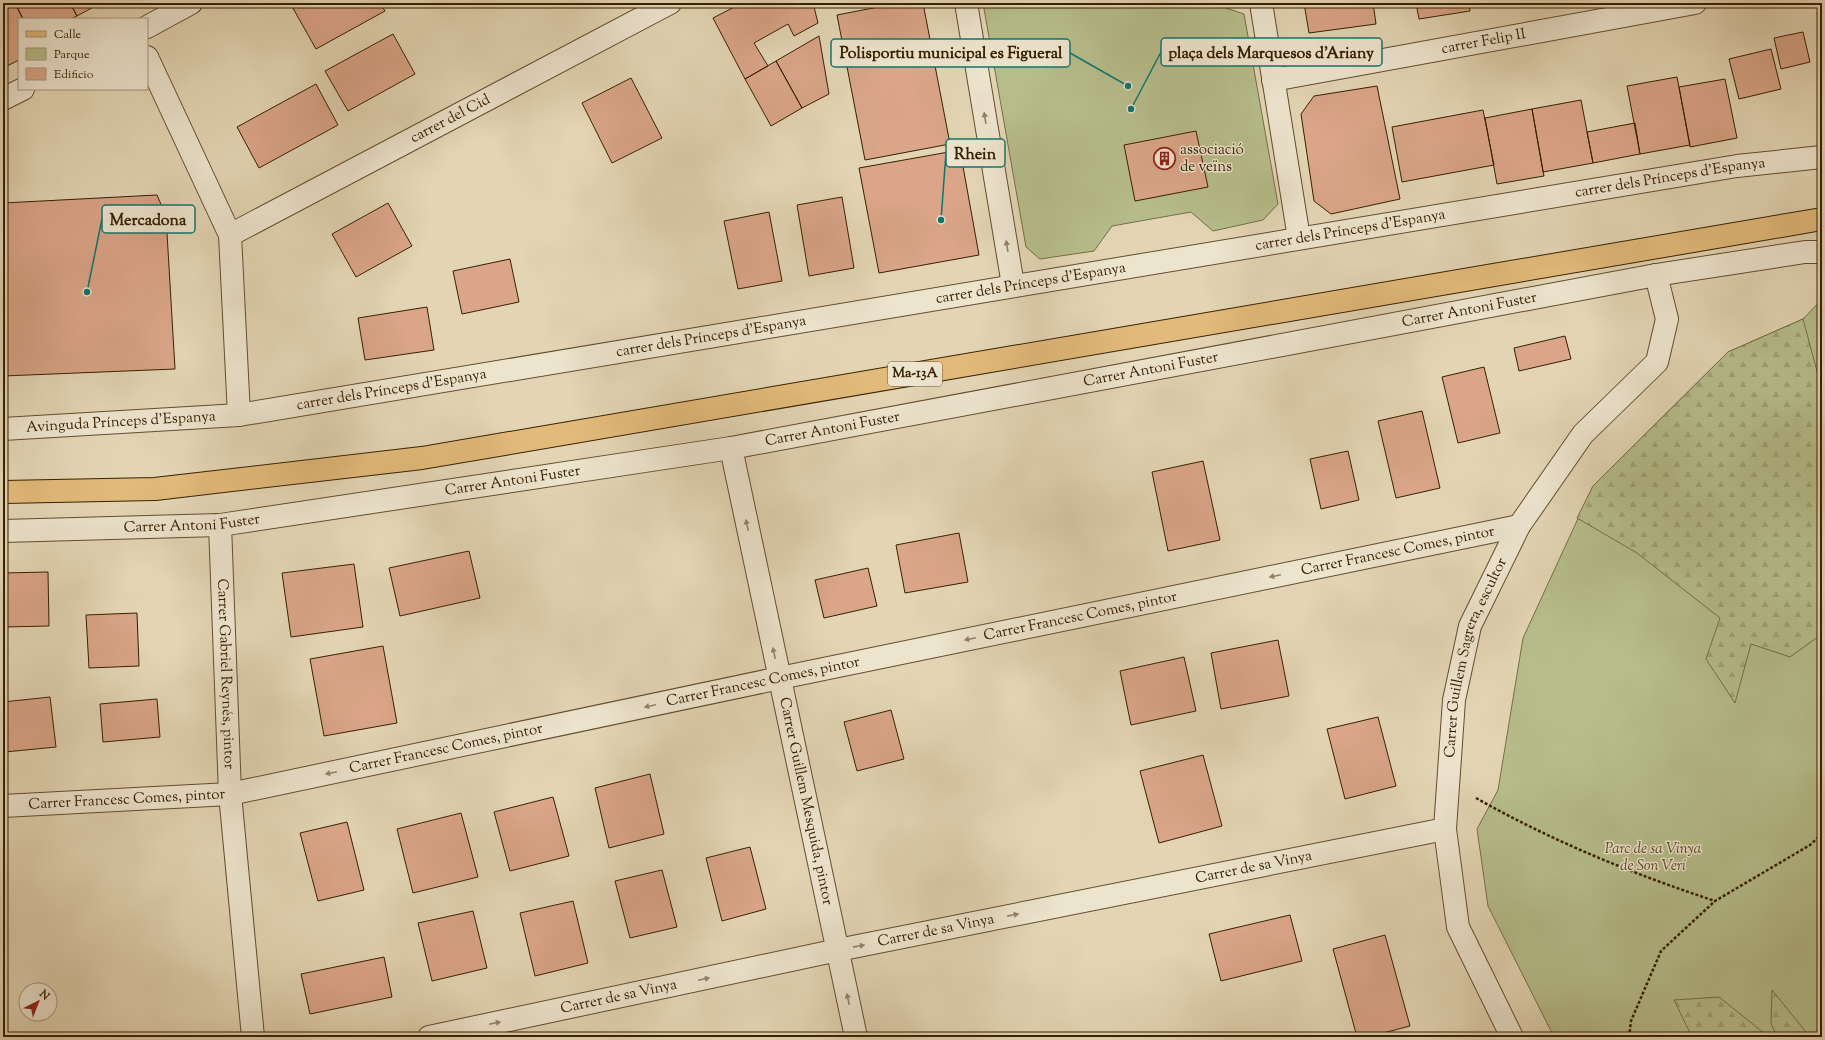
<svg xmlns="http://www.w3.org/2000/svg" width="1825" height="1040" viewBox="0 0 1825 1040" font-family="'Sorts Mill Goudy',serif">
	<defs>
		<pattern id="forest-firs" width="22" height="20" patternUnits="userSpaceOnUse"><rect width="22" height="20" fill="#b6bd8b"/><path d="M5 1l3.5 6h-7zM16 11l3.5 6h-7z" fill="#9da276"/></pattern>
	</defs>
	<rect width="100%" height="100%" fill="#e3d5b4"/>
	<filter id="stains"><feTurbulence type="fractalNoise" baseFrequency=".005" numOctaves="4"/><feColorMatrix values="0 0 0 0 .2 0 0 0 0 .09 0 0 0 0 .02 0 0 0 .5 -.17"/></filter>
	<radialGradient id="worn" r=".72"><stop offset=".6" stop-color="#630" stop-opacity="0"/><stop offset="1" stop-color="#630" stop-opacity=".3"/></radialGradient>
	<!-- green -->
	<path fill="#b6bd8b" stroke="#766e46" d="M 983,3 L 1211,3 L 1244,14 L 1278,204 L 1263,220 L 1213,231 L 1191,212 L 1112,226 L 1094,251 L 1040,259 L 1026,247 Z
		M 1822,299 L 1822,1037 L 1554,1037 L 1488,906 L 1477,829 L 1498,790 L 1523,638 L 1593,486 L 1728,352 L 1803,319 Z"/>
	<!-- forest -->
	<path fill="url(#forest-firs)" stroke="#766e46" d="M 1803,319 L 1822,390 L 1822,634 L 1790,657 L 1751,644 L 1735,703 L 1706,659 L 1720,618 L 1637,553 L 1577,518 L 1593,486 L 1728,352 Z
		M 1772,990 L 1810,1037 L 1777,1037 L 1771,1023 Z
		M 1719,997 L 1769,1037 L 1692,1037 L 1674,1000 Z"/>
	<!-- building -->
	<path fill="#daa588" stroke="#372000" d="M 6,3 L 15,3 L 23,19 L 19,19 L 19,60 L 3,68 L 3,5 Z
		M 15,3 L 70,3 L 77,16 L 71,19 L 23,19 Z
		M 70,3 L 101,3 L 77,16 Z
		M 290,3 L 380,3 L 385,11 L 316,49 Z
		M 742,3 L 813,3 L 818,23 L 794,36 L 788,24 L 754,43 L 768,66 L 745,79 L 713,18 Z
		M 899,3 L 923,3 L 950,144 L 865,160 L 837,15 Z
		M 1304,3 L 1373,3 L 1376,24 L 1309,33 Z
		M 1416,3 L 1469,3 L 1470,11 L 1419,19 Z
		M 1822,11 L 1822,38 L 1817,13 Z
		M 1803,32 L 1810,62 L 1781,69 L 1774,38 Z
		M 393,34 L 415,74 L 348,111 L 325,71 Z
		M 819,36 L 829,94 L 802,108 L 776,61 Z
		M 1771,49 L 1781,89 L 1739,99 L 1729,59 Z
		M 776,61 L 802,108 L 771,126 L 745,79 Z
		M 1677,77 L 1690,145 L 1640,154 L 1627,86 Z
		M 631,78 L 662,138 L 612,163 L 582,103 Z
		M 1725,79 L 1737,138 L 1690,147 L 1679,87 Z
		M 316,84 L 338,125 L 259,168 L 237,127 Z
		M 1377,86 L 1400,199 L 1331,214 L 1314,201 L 1301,114 L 1314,96 Z
		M 1581,100 L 1593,163 L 1543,172 L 1532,109 Z
		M 1532,109 L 1544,176 L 1497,184 L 1485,118 Z
		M 1483,110 L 1494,165 L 1402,182 L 1392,127 Z
		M 1635,123 L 1640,154 L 1593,163 L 1587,132 Z
		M 1196,131 L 1208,187 L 1135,201 L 1124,145 Z
		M 960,150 L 979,255 L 879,273 L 859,168 Z
		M 157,195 L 166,216 L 175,369 L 3,376 L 3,203 Z
		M 842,197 L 854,268 L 809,276 L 797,205 Z
		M 388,203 L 412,246 L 356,277 L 332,234 Z
		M 769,212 L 782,281 L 738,289 L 724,221 Z
		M 510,259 L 519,302 L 462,314 L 453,271 Z
		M 427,307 L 434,350 L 365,360 L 358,318 Z
		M 1565,336 L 1571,359 L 1519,371 L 1514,348 Z
		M 1484,367 L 1500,433 L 1458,443 L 1442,377 Z
		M 1422,411 L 1440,488 L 1396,498 L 1378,421 Z
		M 1348,451 L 1359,500 L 1321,509 L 1310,459 Z
		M 1203,461 L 1220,540 L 1168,551 L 1152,472 Z
		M 959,533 L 968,582 L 905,593 L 896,545 Z
		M 469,551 L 480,598 L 400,616 L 389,568 Z
		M 354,564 L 363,627 L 291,637 L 282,573 Z
		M 868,568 L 877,606 L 824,618 L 815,580 Z
		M 48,572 L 49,626 L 3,627 L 3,573 Z
		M 137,613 L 139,666 L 89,668 L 86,615 Z
		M 1278,640 L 1289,696 L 1221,709 L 1211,653 Z
		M 383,646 L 397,723 L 324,736 L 310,659 Z
		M 1184,657 L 1196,711 L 1131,725 L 1120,671 Z
		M 50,697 L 56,747 L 5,752 L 3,702 Z
		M 157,699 L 160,737 L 103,742 L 100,704 Z
		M 891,710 L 904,759 L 857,771 L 844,722 Z
		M 1378,717 L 1396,786 L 1345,799 L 1327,729 Z
		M 1203,755 L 1222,826 L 1159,843 L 1140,771 Z
		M 650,774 L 664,834 L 609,848 L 595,788 Z
		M 553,797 L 569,856 L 510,871 L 494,812 Z
		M 461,813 L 478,877 L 413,893 L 397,829 Z
		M 347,822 L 364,890 L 318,901 L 300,833 Z
		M 750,847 L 766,909 L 722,921 L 706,858 Z
		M 662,870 L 677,927 L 630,938 L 615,881 Z
		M 573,901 L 588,963 L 535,976 L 520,913 Z
		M 473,911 L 487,968 L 432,981 L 418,923 Z
		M 1290,915 L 1302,961 L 1221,981 L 1209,934 Z
		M 1385,935 L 1410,1026 L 1368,1037 L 1357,1037 L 1333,949 Z
		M 384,957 L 392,997 L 310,1014 L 301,974 Z
		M 797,1033 L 798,1037 L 779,1037 Z"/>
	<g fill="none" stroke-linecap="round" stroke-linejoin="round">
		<defs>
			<g id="minor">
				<path d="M 966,3 L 1013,285"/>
				<path d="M 1261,3 L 1299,238"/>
				<path d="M 147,27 L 191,3"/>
				<path d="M 147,57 L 230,235 L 239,415"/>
				<path id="s1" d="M 1273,80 L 1695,3"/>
				<path d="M 3,99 L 23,89"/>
				<path id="s2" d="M 230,235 L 670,3"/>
				<path id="s3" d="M 3,429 L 239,415 L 1737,166 L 1822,157"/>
				<path id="s4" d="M 731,448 L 856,1037"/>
				<path id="s5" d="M 220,525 L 230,794 L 253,1037"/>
				<path id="s6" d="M 3,531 L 220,525 L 731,448 L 1656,275 L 1805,252 L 1822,252"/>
				<path id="s7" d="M 3,806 L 230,794 L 780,678 L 1519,526"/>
				<path id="s8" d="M 429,1037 L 838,950 L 1445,829"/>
				<path id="s9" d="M 1512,1037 L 1458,927 L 1445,829 L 1454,700 L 1470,626 L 1519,526 L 1583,434 L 1657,362 L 1667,319 L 1656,275"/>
			</g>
			<path id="major" d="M 3,492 L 155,489 L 422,458 L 1822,219"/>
		</defs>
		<!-- minor casing -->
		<use href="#minor" stroke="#624d2d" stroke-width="24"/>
		<!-- major casing -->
		<use href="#major" stroke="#372000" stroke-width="24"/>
		<!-- path -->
		<path stroke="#372000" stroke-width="2.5" stroke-dasharray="3 2" stroke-linecap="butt" d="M 1819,280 L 1822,286
			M 1476,798 C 1552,841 1633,874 1715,901
			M 1629,1037 L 1631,1021 L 1661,951 L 1715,901 L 1810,845 L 1822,834"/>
		<!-- minor -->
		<use href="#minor" stroke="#ede4ce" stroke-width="22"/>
		<!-- major -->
		<use href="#major" stroke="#e2ba7a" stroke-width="22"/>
	</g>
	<!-- one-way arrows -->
	<defs><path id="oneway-solid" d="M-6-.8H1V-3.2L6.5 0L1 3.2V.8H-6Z"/></defs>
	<g fill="#928267">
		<use href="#oneway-solid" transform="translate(985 118) rotate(-99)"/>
		<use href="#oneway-solid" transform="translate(1007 246) rotate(-99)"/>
		<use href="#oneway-solid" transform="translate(747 525) rotate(-102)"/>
		<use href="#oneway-solid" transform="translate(1275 576) rotate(168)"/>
		<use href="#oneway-solid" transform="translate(970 639) rotate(168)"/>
		<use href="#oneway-solid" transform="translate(774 653) rotate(-102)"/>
		<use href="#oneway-solid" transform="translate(650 706) rotate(168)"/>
		<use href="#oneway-solid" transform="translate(331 773) rotate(168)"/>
		<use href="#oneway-solid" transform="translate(1013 915) rotate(-11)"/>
		<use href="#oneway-solid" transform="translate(859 946) rotate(-11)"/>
		<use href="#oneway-solid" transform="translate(704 979) rotate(-12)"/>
		<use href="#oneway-solid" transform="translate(848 999) rotate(-102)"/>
		<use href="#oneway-solid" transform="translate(495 1023) rotate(-12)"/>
	</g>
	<!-- icons -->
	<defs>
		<symbol id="building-ring" viewBox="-11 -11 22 22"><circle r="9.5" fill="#ede4ce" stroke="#8f2418" stroke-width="1.5"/><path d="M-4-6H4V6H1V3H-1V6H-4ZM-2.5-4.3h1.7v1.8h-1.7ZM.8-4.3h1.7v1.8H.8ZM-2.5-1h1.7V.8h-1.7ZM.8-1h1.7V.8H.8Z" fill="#8f2418"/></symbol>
	</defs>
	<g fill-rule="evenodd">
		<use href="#building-ring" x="1152" y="146" width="25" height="25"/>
	</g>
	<g text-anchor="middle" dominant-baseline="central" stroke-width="3" stroke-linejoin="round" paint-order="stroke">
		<!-- shield labels -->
		<rect fill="#ede4ce" stroke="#6e5b3e" stroke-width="1" x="888" y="362" width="54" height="24" rx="3"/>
		<g font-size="14" font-weight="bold" fill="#372000">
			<text x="915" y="374">Ma-13A</text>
		</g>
		<!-- street labels -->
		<g font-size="15" fill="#372000" stroke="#ede4ce">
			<text stroke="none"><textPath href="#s1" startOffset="214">carrer Felip II</textPath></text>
			<text stroke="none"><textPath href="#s2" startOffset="249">carrer del Cid</textPath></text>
			<text stroke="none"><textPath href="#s3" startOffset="1687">carrer dels Prínceps d'Espanya</textPath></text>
			<text stroke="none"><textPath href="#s3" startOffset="1363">carrer dels Prínceps d'Espanya</textPath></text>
			<text stroke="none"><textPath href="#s3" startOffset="1039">carrer dels Prínceps d'Espanya</textPath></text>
			<text stroke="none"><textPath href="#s6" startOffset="1485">Carrer Antoni Fuster</textPath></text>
			<text stroke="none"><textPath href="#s3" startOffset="715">carrer dels Prínceps d'Espanya</textPath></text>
			<text stroke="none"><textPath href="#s6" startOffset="1161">Carrer Antoni Fuster</textPath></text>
			<text stroke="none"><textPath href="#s3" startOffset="391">carrer dels Prínceps d'Espanya</textPath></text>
			<text stroke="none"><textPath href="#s3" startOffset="118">Avinguda Prínceps d'Espanya</textPath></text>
			<text stroke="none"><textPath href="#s6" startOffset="837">Carrer Antoni Fuster</textPath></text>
			<text stroke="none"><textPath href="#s6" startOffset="513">Carrer Antoni Fuster</textPath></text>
			<text stroke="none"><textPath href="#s6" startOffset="189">Carrer Antoni Fuster</textPath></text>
			<text stroke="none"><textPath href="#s7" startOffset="1420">Carrer Francesc Comes, pintor</textPath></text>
			<text stroke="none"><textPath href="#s7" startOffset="1096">Carrer Francesc Comes, pintor</textPath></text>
			<text stroke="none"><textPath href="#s9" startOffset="397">Carrer Guillem Sagrera, escultor</textPath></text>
			<text stroke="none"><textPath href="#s5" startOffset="149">Carrer Gabriel Reynés, pintor</textPath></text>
			<text stroke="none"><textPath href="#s7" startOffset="772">Carrer Francesc Comes, pintor</textPath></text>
			<text stroke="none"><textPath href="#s7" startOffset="448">Carrer Francesc Comes, pintor</textPath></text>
			<text stroke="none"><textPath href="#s7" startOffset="124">Carrer Francesc Comes, pintor</textPath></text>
			<text stroke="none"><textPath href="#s4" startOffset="361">Carrer Guillem Mesquida, pintor</textPath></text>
			<text stroke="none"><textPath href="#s8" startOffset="842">Carrer de sa Vinya</textPath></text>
			<text stroke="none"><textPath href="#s8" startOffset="518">Carrer de sa Vinya</textPath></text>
			<text stroke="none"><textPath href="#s8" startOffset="194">Carrer de sa Vinya</textPath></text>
		</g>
		<!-- poi labels -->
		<g font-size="15" fill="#372000" stroke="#ede4ce" text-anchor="start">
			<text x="1180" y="150">associació<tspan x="1180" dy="17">de veïns</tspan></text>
		</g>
		<!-- park labels -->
		<g font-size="15" font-style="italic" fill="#574723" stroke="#ede4ce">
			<text x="1653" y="849">Parc de sa Vinya<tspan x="1653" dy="17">de Son Verí</tspan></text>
		</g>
	</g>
	<!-- callouts -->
	<path fill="none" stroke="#0f766e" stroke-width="1.5" d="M1131 109L1161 52M1128 86L1070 53M941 220L946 153M87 292L102 219"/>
	<g fill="#0f766e" stroke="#ede4ce" stroke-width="1.5">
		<circle cx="1131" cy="109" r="4"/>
		<circle cx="1128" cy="86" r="4"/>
		<circle cx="941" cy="220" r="4"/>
		<circle cx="87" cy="292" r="4"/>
	</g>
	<g fill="#ede4ce" stroke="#0f766e" stroke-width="1.5">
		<rect x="1161" y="38" width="221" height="28" rx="4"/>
		<rect x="831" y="39" width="239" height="28" rx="4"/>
		<rect x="946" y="139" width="59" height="28" rx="4"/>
		<rect x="102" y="205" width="93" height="28" rx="4"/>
	</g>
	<g font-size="16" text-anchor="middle" font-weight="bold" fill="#372000">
		<text x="1271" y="58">plaça dels Marquesos d'Ariany</text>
		<text x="951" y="58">Polisportiu municipal es Figueral</text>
		<text x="975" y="159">Rhein</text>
		<text x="148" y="225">Mercadona</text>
	</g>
	<!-- margin -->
	<rect width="1825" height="1040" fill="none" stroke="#e3d5b4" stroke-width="16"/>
	<rect x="4" y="4" width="1817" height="1032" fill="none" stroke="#372000" stroke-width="2"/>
	<rect x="8" y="8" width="1809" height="1024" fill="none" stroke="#372000"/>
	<!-- legend -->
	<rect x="18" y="18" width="130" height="72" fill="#ede4ce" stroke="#a4967c"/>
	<rect x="26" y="31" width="20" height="6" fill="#e2ba7a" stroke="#a4967c"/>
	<text x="54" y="38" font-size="12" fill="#372000">Calle</text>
	<rect x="26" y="48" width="20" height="12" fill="#b6bd8b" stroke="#a4967c"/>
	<text x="54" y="58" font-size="12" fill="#372000">Parque</text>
	<rect x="26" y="68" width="20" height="12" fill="#daa588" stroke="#a4967c"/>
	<text x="54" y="78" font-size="12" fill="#372000">Edificio</text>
	<!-- north arrow -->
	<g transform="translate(38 1002) rotate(43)"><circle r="19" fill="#ede4ce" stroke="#a4967c"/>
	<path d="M0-3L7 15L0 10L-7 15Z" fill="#8f2418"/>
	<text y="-6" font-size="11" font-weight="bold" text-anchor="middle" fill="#372000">N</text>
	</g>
	<rect width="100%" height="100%" filter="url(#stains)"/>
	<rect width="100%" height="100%" fill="url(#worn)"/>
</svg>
